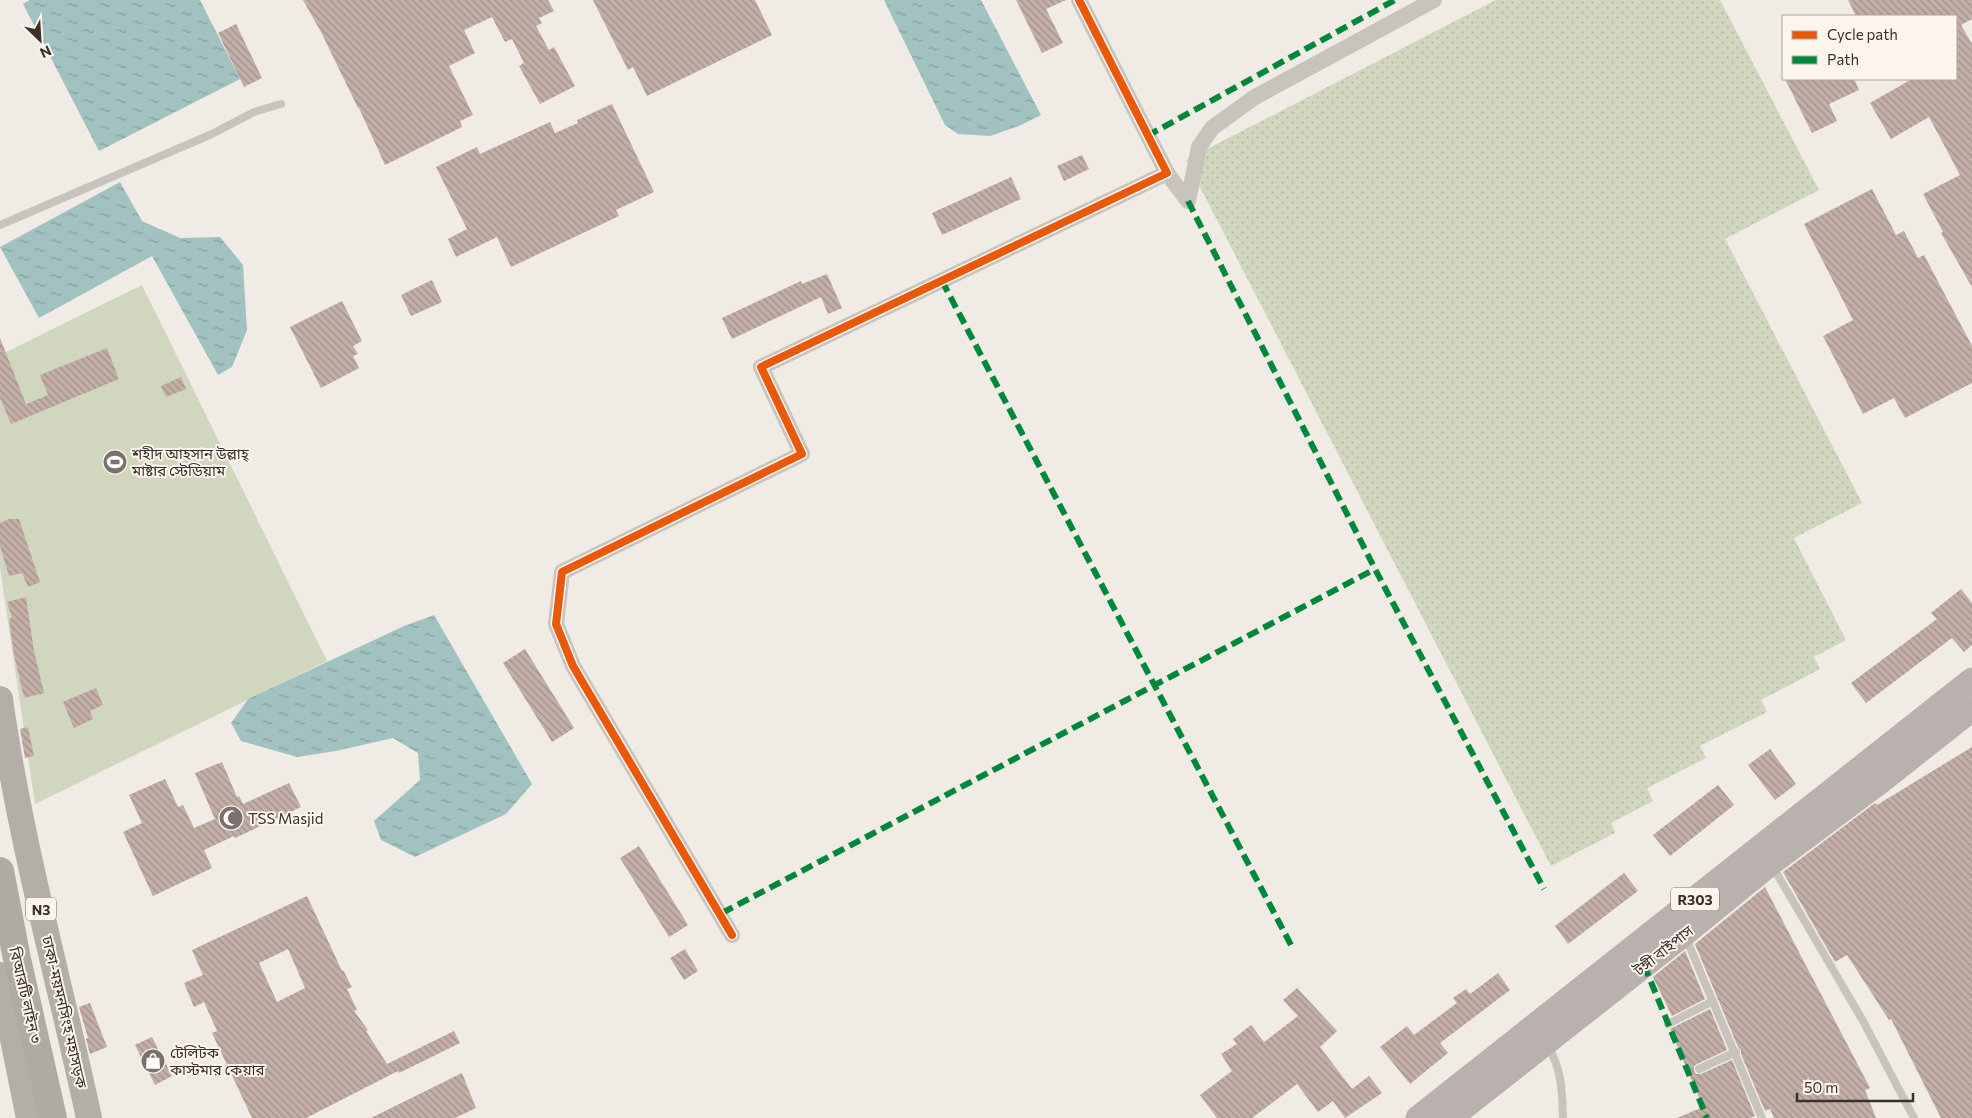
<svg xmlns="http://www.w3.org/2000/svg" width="1972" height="1118" viewBox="0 0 1972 1118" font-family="Commissioner,'Noto Sans Bengali',sans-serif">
	<defs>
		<pattern id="park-dots" width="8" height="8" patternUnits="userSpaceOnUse" patternTransform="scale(1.25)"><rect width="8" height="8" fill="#d1d6bf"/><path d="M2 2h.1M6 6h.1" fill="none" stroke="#b4b8a4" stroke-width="1.8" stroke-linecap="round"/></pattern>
		<pattern id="water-ripples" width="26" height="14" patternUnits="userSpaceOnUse" patternTransform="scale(1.25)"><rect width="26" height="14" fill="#a1c2c1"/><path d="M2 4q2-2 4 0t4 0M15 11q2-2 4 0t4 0" fill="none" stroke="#849e9d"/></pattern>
		<pattern id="building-back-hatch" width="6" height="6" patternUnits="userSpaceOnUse" patternTransform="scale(1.25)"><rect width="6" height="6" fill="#c3afa7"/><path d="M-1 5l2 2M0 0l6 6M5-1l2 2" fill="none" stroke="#a08f88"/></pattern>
	</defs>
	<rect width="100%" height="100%" fill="#f0ebe5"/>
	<!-- park -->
	<path fill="url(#park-dots)" d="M 1496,0 L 1720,0 L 1819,190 L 1725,239 L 1862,503 L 1794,538 L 1846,640 L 1814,657 L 1820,669 L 1761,700 L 1767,712 L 1700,746 L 1706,758 L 1647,788 L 1653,801 L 1611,823 L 1615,833 L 1551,866 L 1186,160 Z"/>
	<!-- pitch -->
	<path fill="#d1d6bf" d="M 142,285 L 327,661 L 35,804 L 0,568 L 0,355 Z"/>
	<!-- water -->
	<path fill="url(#water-ripples)" d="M 30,0 L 200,0 L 240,79 L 99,151 L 23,4 Z
		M 884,0 L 981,0 L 1041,115 L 1019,126 L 990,136 L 958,134 L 945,125 Z
		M 120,182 L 142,221 L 180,238 L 220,237 L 243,265 L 247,330 L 232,367 L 218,375 L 152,256 L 39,318 L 0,247 Z
		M 434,615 L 532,784 L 506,814 L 415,857 L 381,840 L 374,821 L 420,780 L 418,753 L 393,738 L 336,751 L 297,757 L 241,741 L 231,723 L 248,699 L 404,626 Z"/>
	<!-- building -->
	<path fill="url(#building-back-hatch)" fill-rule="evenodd" d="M 303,0 L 548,0 L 554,11 L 539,18 L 542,23 L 536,26 L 549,50 L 554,47 L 575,86 L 540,104 L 519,66 L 524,63 L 512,39 L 505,42 L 492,17 L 464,30 L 475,53 L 449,66 L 473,115 L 460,121 L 462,127 L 385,165 L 359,108 L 358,108 L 321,32 Z
		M 593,0 L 755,0 L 772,35 L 647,96 L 633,67 L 628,70 Z
		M 1016,0 L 1066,0 L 1046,9 L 1063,43 L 1042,53 Z
		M 1848,0 L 1972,0 L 1972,19 L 1961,25 L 1972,44 L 1972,287 L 1941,233 L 1943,232 L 1923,194 L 1960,175 L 1929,117 L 1891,139 L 1870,103 L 1912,79 L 1956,79 L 1956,16 L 1856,16 Z
		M 236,24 L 262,78 L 244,87 L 218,33 Z
		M 1785,79 L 1854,79 L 1859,90 L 1829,104 L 1837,121 L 1812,133 Z
		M 612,104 L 654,192 L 616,210 L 619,216 L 511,267 L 497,237 L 456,257 L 448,239 L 467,229 L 436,167 L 477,147 L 480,154 L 550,122 L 555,133 L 578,123 L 577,120 Z
		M 1082,155 L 1089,169 L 1064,181 L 1057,166 Z
		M 1011,177 L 1021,199 L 942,235 L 932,213 Z
		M 1872,189 L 1896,235 L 1904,231 L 1918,258 L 1924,255 L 1972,346 L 1972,383 L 1905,418 L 1894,398 L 1863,414 L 1823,336 L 1853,320 L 1804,224 Z
		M 827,274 L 842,308 L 828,314 L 821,297 L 732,339 L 722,318 L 801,281 L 802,284 Z
		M 432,280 L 442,302 L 411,316 L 401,295 Z
		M 342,301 L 362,341 L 353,346 L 358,354 L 353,356 L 359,368 L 321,388 L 290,327 Z
		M 0,338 L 26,404 L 48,395 L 40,375 L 107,348 L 119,379 L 11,424 L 0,398 Z
		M 181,377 L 186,389 L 166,397 L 161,386 Z
		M 9,519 L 19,519 L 40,582 L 28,587 L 22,573 L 9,576 L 0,546 L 0,523 Z
		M 1961,589 L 1972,603 L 1972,645 L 1964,652 L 1952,638 L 1866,703 L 1851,683 L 1937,619 L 1931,613 Z
		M 26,597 L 34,651 L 44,693 L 24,698 L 14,655 L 9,619 L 12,618 L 7,602 Z
		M 525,649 L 574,728 L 552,742 L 503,663 Z
		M 96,688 L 103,705 L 90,711 L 93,719 L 74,728 L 63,702 Z
		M 28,727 L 34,756 L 25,758 L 20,729 Z
		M 1972,747 L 1972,1118 L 1941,1118 L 1891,1019 L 1889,1020 L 1847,955 L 1835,962 L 1783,872 L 1875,803 L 1877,805 Z
		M 1770,749 L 1796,784 L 1775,800 L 1748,765 Z
		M 222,762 L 237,797 L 239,796 L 243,804 L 289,783 L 301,807 L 235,838 L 234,836 L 204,850 L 212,868 L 153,896 L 123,832 L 142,823 L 129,795 L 165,779 L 178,807 L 183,805 L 194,828 L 215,819 L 195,773 Z
		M 1718,785 L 1734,805 L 1670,856 L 1653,835 Z
		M 639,846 L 688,925 L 669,937 L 620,858 Z
		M 1624,873 L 1638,891 L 1568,944 L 1555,926 Z
		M 1765,887 L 1870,1088 L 1865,1090 L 1876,1118 L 1774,1118 L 1770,1109 L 1765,1111 L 1741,1054 L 1741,1050 L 1738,1047 L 1695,944 Z
		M 307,896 L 342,971 L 343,970 L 352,987 L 347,989 L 357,1010 L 354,1011 L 368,1030 L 366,1031 L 387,1064 L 454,1031 L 460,1043 L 399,1073 L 398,1071 L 306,1118 L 252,1118 L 212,1033 L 217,1031 L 204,1002 L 194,1007 L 184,983 L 203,975 L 192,950 ZM 288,949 L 305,988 L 277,1002 L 259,963 Z
		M 685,949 L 698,971 L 684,980 L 670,958 Z
		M 1685,951 L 1705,999 L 1672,1016 L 1653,977 Z
		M 1498,973 L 1510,990 L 1440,1043 L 1448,1053 L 1410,1084 L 1380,1047 L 1407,1026 L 1414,1035 L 1457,1003 L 1453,998 L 1466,989 L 1470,994 Z
		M 1297,988 L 1337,1031 L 1320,1047 L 1352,1089 L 1369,1076 L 1382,1093 L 1345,1118 L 1333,1101 L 1318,1112 L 1297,1084 L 1252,1118 L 1217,1118 L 1200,1095 L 1232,1071 L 1221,1054 L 1237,1044 L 1233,1039 L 1251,1025 L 1264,1042 L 1298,1016 L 1283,1000 Z
		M 90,1003 L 107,1047 L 90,1054 L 86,1039 L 88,1038 L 79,1007 Z
		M 1710,1009 L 1727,1050 L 1697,1064 L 1694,1066 L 1694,1071 L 1696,1074 L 1701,1074 L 1732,1060 L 1755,1116 L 1750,1118 L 1677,1118 L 1703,1107 L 1670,1029 Z
		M 152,1037 L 172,1076 L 155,1085 L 135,1045 Z
		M 462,1073 L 476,1108 L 455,1118 L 371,1118 Z"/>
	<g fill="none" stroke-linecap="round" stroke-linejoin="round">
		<!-- service -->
		<path stroke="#c9c3be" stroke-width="8" d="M 0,225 L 212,134 L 254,112 L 281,104
			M 1773,867 L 1863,1021 L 1914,1118
			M 1686,938 L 1762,1118
			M 1668,1024 L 1713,1001
			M 1548,1046 C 1562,1070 1562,1091 1563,1118
			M 1699,1069 L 1736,1052"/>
		<!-- minor -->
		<path stroke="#c9c3be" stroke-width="16" d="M 1167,173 L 1188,201
			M 1188,201 L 1199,147 L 1212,128 L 1255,97 L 1434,0
			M 732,935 L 573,666 L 556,624 L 562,572 L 802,454 L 761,367 L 1167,173 L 1079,0"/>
		<!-- primary -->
		<path stroke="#b8b1ad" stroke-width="25" d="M 1418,1118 L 1972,680
			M 1450,1118 L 1684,934 L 1771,863 L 1881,781 L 1972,709"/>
		<!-- trunk -->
		<path stroke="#b4aea8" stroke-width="26" d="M 0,699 C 20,841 59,979 89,1118
			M 0,975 L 29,1118"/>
		<!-- motorway -->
		<path stroke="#afaaa4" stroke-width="28" d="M 0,871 L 17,959 L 53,1118"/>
		<!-- quiet -->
		<path stroke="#00873e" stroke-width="6" stroke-dasharray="12 6" stroke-linecap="butt" d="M 1147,136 L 1395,0
			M 1188,201 L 1375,569 L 1544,889
			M 942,281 L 1291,945
			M 722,913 L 1375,569
			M 1644,965 L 1707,1118"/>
		<defs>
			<path id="cycleway" d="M 732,935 L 573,666 L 556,624 L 562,572 L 802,454 L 761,367 L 1167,173 L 1079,0"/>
		</defs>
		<!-- cycleway casing -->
		<use href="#cycleway" stroke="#fbf5ee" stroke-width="11"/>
		<!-- cycleway -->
		<use href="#cycleway" stroke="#e8590c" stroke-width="8"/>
	</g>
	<!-- icons -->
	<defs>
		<symbol id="stadium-disc" viewBox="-11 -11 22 22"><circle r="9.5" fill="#7a716c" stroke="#fbf5ee"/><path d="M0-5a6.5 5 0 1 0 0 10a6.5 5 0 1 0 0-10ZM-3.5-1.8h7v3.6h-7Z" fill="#fff"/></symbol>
		<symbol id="mosque-disc" viewBox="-11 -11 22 22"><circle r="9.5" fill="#7a716c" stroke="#fbf5ee"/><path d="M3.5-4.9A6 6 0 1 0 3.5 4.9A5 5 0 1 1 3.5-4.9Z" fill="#fff"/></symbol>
		<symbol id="shop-disc" viewBox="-11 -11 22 22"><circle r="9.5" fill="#7a716c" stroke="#fbf5ee"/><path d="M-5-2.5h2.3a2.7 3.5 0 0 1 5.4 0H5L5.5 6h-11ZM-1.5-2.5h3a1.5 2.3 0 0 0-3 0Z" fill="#fff"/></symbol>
	</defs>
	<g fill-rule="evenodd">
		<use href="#stadium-disc" x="101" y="448" width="28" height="28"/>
		<use href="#mosque-disc" x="217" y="804" width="28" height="28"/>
		<use href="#shop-disc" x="139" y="1047" width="28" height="28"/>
	</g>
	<g text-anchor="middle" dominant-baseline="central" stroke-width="4" stroke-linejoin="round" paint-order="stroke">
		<!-- shield labels -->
		<g fill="#fbf5ee" stroke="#756b66" stroke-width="1">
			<rect x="1671" y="887.5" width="48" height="23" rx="4"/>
			<rect x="26" y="897.5" width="30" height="23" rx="4"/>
		</g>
		<g font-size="14" font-weight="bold" fill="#3b302b">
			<text x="1695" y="899">R303</text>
			<text x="41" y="909">N3</text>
		</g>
		<!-- poi labels -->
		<g font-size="15" fill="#3b302b" stroke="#fbf5ee" text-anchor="start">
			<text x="132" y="453">শহীদ আহসান উল্লাহ্‌<tspan x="132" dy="17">মাষ্টার স্টেডিয়াম</tspan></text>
			<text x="248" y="818">TSS Masjid</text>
			<text x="170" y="1052">টেলিটক<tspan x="170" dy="17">কাস্টমার কেয়ার</tspan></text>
		</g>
		<!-- street labels -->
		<g font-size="15" fill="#3b302b" stroke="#fbf5ee">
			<text transform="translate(1663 950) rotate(-38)">টঙ্গী বাইপাস</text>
			<text transform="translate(26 995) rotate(77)">বিআরটি লাইন ৩</text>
			<text transform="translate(65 1012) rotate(77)">ঢাকা-ময়মনসিংহ মহাসড়ক</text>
		</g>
	</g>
	<!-- legend -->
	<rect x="1782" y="15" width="175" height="65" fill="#fbf5ee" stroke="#aea6a0"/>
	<rect x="1792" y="31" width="25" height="8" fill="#e8590c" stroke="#aea6a0"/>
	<text x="1827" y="40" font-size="15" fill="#3b302b">Cycle path</text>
	<rect x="1792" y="56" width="25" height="8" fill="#00873e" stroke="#aea6a0"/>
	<text x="1827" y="65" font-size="15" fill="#3b302b">Path</text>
	<!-- north arrow -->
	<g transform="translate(40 40) rotate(155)" stroke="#fbf5ee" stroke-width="4" paint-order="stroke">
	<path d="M0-4L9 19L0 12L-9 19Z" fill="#3b302b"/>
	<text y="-8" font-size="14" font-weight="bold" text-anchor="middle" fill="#3b302b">N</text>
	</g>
	<!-- scale -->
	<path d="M1797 1093v8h116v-8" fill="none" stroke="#3b302b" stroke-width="2.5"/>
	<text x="1804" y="1093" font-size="15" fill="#3b302b" stroke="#fbf5ee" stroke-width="4" paint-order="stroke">50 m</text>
</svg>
